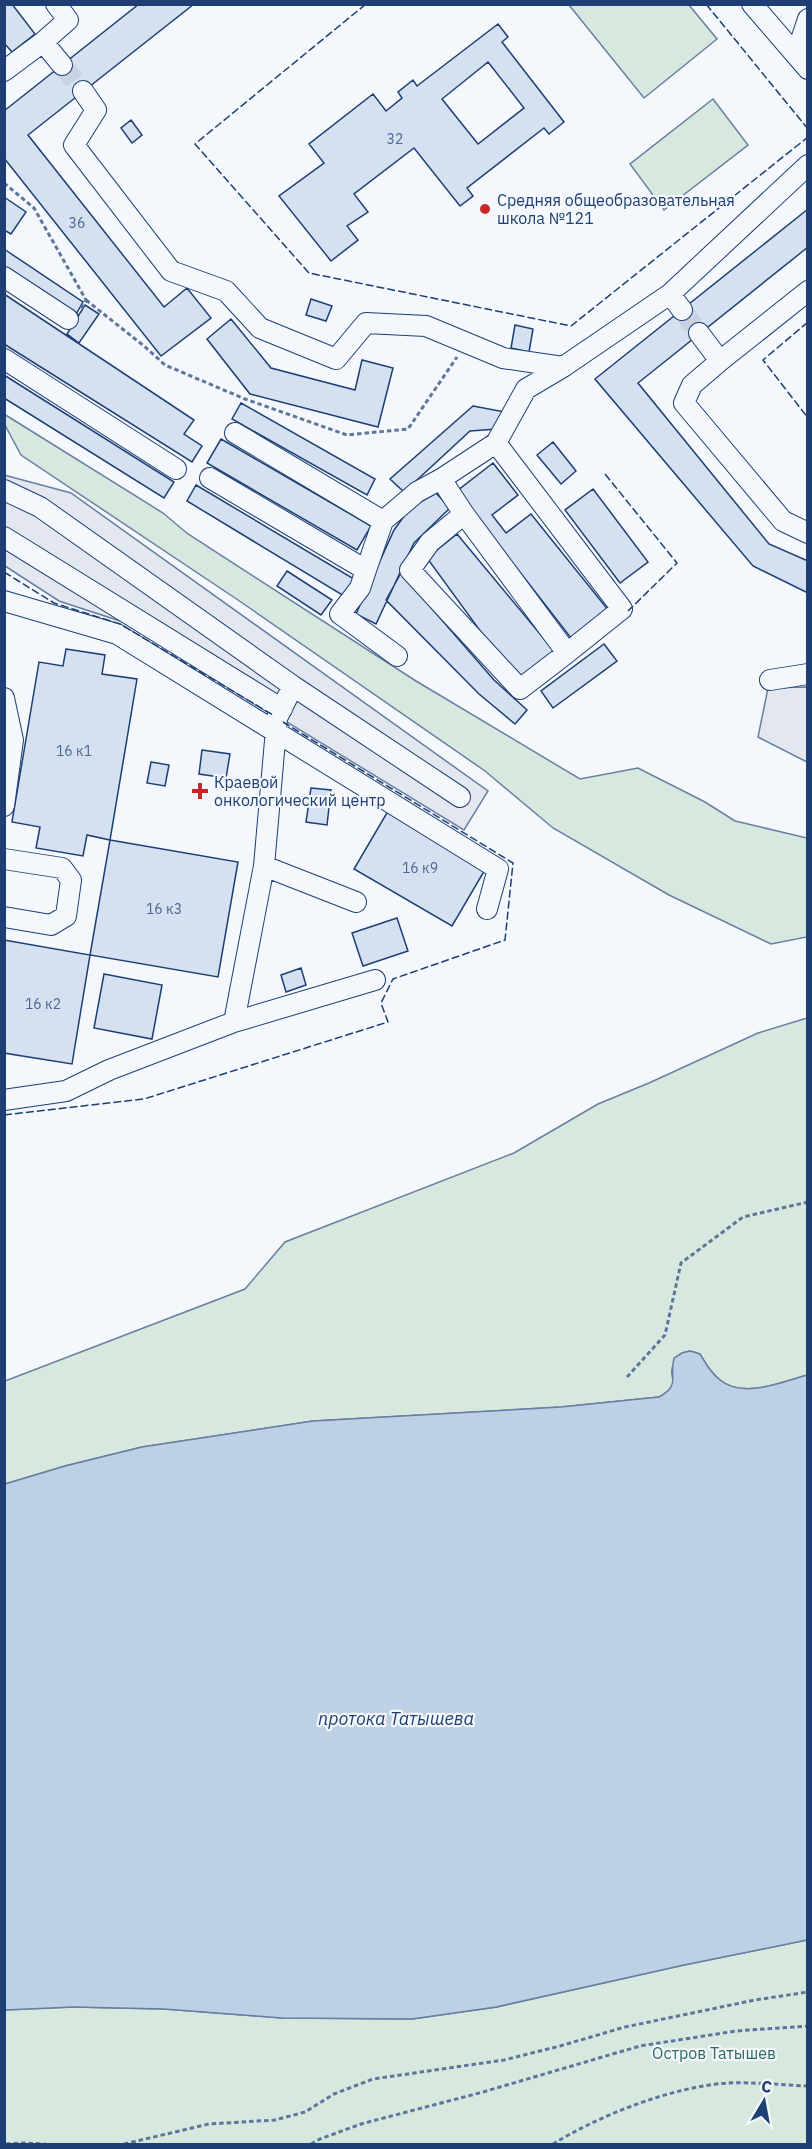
<svg xmlns="http://www.w3.org/2000/svg" width="812" height="2149" viewBox="0 0 812 2149" font-family="'IBM Plex Sans',sans-serif">
	<rect width="100%" height="100%" fill="#f4f7fb"/>
	<!-- green -->
	<path fill="#d7e8df" stroke="#687fa3" stroke-width="1.5" d="M 569,5 L 689,5 L 717,39 L 644,98 Z
		M 713,99 L 748,145 L 664,210 L 630,164 Z
		M 4,414 L 163,513 L 188,534 L 416,681 L 580,779 L 638,768 L 705,802 L 735,821 L 807,838 L 807,937 L 771,944 L 669,895 L 553,828 L 485,771 L 238,600 L 21,455 L 5,425 Z
		M 807,1018 L 807,1375 C 782,1382 743,1399 720,1380 C 711,1373 706,1364 700,1354 L 690,1351 L 682,1353 C 679,1356 675,1361 673,1365 C 667,1379 684,1384 659,1397 L 561,1407 L 313,1421 L 142,1447 L 65,1466 L 5,1484 L 5,1381 L 245,1289 L 285,1242 L 514,1153 L 598,1104 L 649,1083 L 758,1033 Z
		M 807,1940 L 807,2144 L 5,2144 L 4,2010 L 73,2007 L 164,2009 L 282,2018 L 412,2019 L 497,2007 L 684,1965 Z"/>
	<!-- parking -->
	<path fill="#e3e8f0" stroke="#687fa3" stroke-width="1.5" d="M 4,475 L 71,493 L 488,791 L 464,830 L 123,622 L 59,601 L 5,566 Z
		M 807,687 L 807,762 L 758,737 L 768,688 Z"/>
	<!-- water -->
	<path fill="#bed0e5" stroke="#687fa3" stroke-width="1.5" d="M 690,1351 L 700,1354 C 706,1364 711,1373 720,1380 C 743,1399 782,1382 807,1375 L 807,1940 L 684,1965 L 496,2007 L 412,2019 L 282,2018 L 164,2009 L 73,2007 L 5,2010 L 5,1484 L 65,1466 L 142,1447 L 313,1421 L 561,1407 L 659,1397 C 681,1385 669,1377 674,1358 L 682,1353 Z"/>
	<!-- building -->
	<path fill="#d5e0f0" stroke="#1d3f73" stroke-width="1.5" fill-rule="evenodd" d="M 4,4 L 12,4 L 35,34 L 12,52 L 4,43 Z
		M 139,4 L 194,4 L 28,135 L 164,307 L 187,288 L 211,318 L 161,356 L 4,158 L 4,111 Z
		M 498,24 L 508,37 L 502,42 L 564,122 L 549,134 L 544,128 L 467,188 L 473,196 L 460,206 L 414,148 L 354,194 L 368,212 L 347,226 L 358,240 L 331,261 L 279,196 L 324,163 L 309,144 L 373,94 L 386,111 L 402,98 L 398,92 L 413,80 L 417,86 ZM 488,62 L 524,108 L 478,144 L 442,99 Z
		M 131,120 L 142,135 L 132,143 L 121,128 Z
		M 4,197 L 26,212 L 11,234 L 4,230 Z
		M 808,209 L 808,247 L 638,383 L 769,544 L 808,561 L 808,593 L 753,566 L 595,379 Z
		M 4,249 L 83,302 L 75,316 L 4,268 Z
		M 4,294 L 194,420 L 184,434 L 202,446 L 192,462 L 4,344 Z
		M 311,299 L 332,306 L 326,321 L 306,315 Z
		M 85,305 L 99,314 L 79,343 L 67,334 Z
		M 231,319 L 271,368 L 355,390 L 362,360 L 393,368 L 378,427 L 250,394 L 207,339 Z
		M 515,325 L 533,329 L 529,352 L 511,348 Z
		M 4,375 L 174,482 L 164,498 L 4,398 Z
		M 241,403 L 375,479 L 367,495 L 232,419 Z
		M 473,406 L 505,412 L 497,429 L 470,431 L 404,492 L 390,479 Z
		M 221,439 L 371,526 L 357,550 L 207,463 Z
		M 553,442 L 576,471 L 561,484 L 537,455 Z
		M 493,463 L 518,495 L 492,515 L 506,533 L 531,514 L 609,611 L 571,638 L 457,491 Z
		M 196,485 L 354,579 L 344,596 L 187,501 Z
		M 593,489 L 648,562 L 620,583 L 565,510 Z
		M 436,493 L 450,508 L 414,543 L 376,624 L 356,614 L 394,530 L 410,508 Z
		M 457,534 L 555,652 L 516,680 L 427,558 Z
		M 287,571 L 332,600 L 321,615 L 277,586 Z
		M 401,573 L 494,680 L 527,710 L 515,724 L 479,694 L 386,600 Z
		M 604,644 L 617,661 L 553,708 L 541,691 Z
		M 66,649 L 105,655 L 102,674 L 137,679 L 110,840 L 87,835 L 83,856 L 36,848 L 40,827 L 12,822 L 39,662 L 63,666 Z
		M 202,750 L 230,754 L 226,778 L 199,774 Z
		M 151,762 L 169,765 L 165,786 L 147,783 Z
		M 311,788 L 331,790 L 327,825 L 306,822 Z
		M 388,811 L 486,868 L 452,926 L 354,869 Z
		M 110,840 L 238,862 L 218,977 L 90,955 Z
		M 397,918 L 408,951 L 363,966 L 352,933 Z
		M 4,940 L 90,955 L 72,1064 L 4,1053 Z
		M 301,968 L 306,985 L 286,992 L 281,975 Z
		M 104,974 L 162,985 L 152,1039 L 94,1028 Z"/>
	<g fill="none" stroke-linecap="round" stroke-linejoin="round">
		<!-- minor-tunnel -->
		<path stroke="#c9d2e0" stroke-width="20" stroke-dasharray="20 10" stroke-linecap="butt" d="M 62,65 L 83,91
			M 682,310 L 699,333"/>
		<defs>
			<path id="minor" d="M 752,4 L 808,69
				M 43,42 L 62,65
				M 796,55 L 808,19
				M 4,71 L 43,42 L 68,20 L 56,4
				M 83,91 L 96,110 L 74,145 L 171,271 L 226,291 L 260,328 L 336,359 L 366,323 L 426,326 L 503,358 L 563,367 L 670,294 L 808,165
				M 4,277 L 68,319
				M 808,291 L 720,361 L 692,385 L 684,403 L 783,521 L 808,533
				M 670,294 L 682,310
				M 699,333 L 720,361
				M 4,359 L 176,469
				M 235,433 L 383,521 L 417,492 L 441,479 L 496,443 L 526,389 L 563,367
				M 210,478 L 366,570 L 383,521
				M 441,479 L 464,514 L 567,653 L 622,609 L 496,443
				M 4,490 L 40,507 L 293,686 L 460,797
				M 464,514 L 430,542 L 410,570 L 520,689 L 567,653
				M 4,537 L 282,709
				M 366,570 L 360,588 L 340,614 L 397,656
				M 4,601 L 117,634 L 498,869 L 487,909
				M 770,680 L 808,674
				M 4,698 L 13,740 L 4,806
				M 4,859 L 62,868 L 71,880 L 66,916 L 51,925 L 4,917
				M 264,866 L 356,902
				M 234,1022 L 264,866 L 277,718 L 293,686
				M 4,1100 L 66,1091 L 109,1070 L 234,1022 L 375,980"/>
		</defs>
		<!-- minor casing -->
		<use href="#minor" stroke="#1d3f73" stroke-width="22"/>
		<!-- path -->
		<path stroke="#5e769c" stroke-width="3" stroke-dasharray="4.5 3" stroke-linecap="butt" d="M 4,183 L 34,208 L 86,300 L 81,309
			M 86,300 L 144,346 L 165,365 L 245,399 L 347,435 L 408,429 L 457,357
			M 627,1377 L 665,1335 L 681,1263 L 743,1217 L 808,1202
			M 6,2144 L 23,2143 L 46,2144
			M 124,2144 L 209,2124 L 275,2120 L 305,2112 L 334,2094 L 373,2079 L 504,2060 L 560,2046 L 625,2027 L 755,2000 L 808,1992
			M 311,2144 L 320,2139 L 361,2124 L 483,2092 L 640,2046 L 736,2031 L 808,2026
			M 553,2144 C 600,2115 674,2086 729,2083 C 755,2082 782,2085 808,2086"/>
		<!-- minor -->
		<use href="#minor" stroke="#f4f7fb" stroke-width="20"/>
		<!-- fence -->
		<path stroke="#1d3f73" stroke-width="1.5" stroke-dasharray="8 3" stroke-linecap="butt" d="M 366,4 L 195,144 L 309,273 L 571,326 L 808,137
			M 706,4 L 808,129
			M 808,322 L 763,360 L 808,418
			M 605,474 L 677,563 L 628,611
			M 4,572 L 54,603 L 120,624 L 273,715
			M 4,1115 L 144,1099 L 388,1022 L 381,1003 L 393,979 L 505,940 L 513,863 L 283,722"/>
	</g>
	<!-- markers -->
	<g fill="#c62828" stroke="#f4f7fb" stroke-width="2">
		<circle cx="485" cy="209" r="6"/>
		<path d="M197 782h6v6h6v6h-6v6h-6v-6h-6v-6h6z"/>
	</g>
	<g text-anchor="middle" dominant-baseline="central" stroke-width="4.5" stroke-linejoin="round" paint-order="stroke">
		<!-- number labels -->
		<g font-size="14" fill="#4b6792">
			<text x="395" y="139">32</text>
			<text x="77" y="223">36</text>
			<text x="74" y="751">16 к1</text>
			<text x="420" y="868">16 к9</text>
			<text x="164" y="909">16 к3</text>
			<text x="43" y="1004">16 к2</text>
		</g>
		<!-- poi labels -->
		<g font-size="16" fill="#1d3f73" stroke="#f4f7fb" text-anchor="start">
			<text x="497" y="200">Средняя общеобразовательная<tspan x="497" dy="18">школа №121</tspan></text>
			<text x="214" y="782">Краевой<tspan x="214" dy="18">онкологический центр</tspan></text>
		</g>
		<!-- park labels -->
		<g font-size="16" fill="#2c6c60" stroke="#f4f7fb">
			<text x="714" y="2053">Остров Татышев</text>
		</g>
		<!-- water labels -->
		<g font-size="18" font-style="italic" fill="#1d3f73" stroke="#f4f7fb">
			<text x="396" y="1718">протока Татышева</text>
		</g>
	</g>
	<!-- border -->
	<rect width="812" height="2149" fill="none" stroke="#1d3f73" stroke-width="12"/>
	<!-- north arrow -->
	<g transform="translate(764 2101) rotate(10)" stroke="#f4f7fb" stroke-width="4.5" paint-order="stroke">
	<path d="M0-4.5L10 22L0 15L-10 22Z" fill="#1d3f73"/>
	<text y="-9" font-size="16" font-weight="bold" text-anchor="middle" fill="#1d3f73">С</text>
	</g>
</svg>
